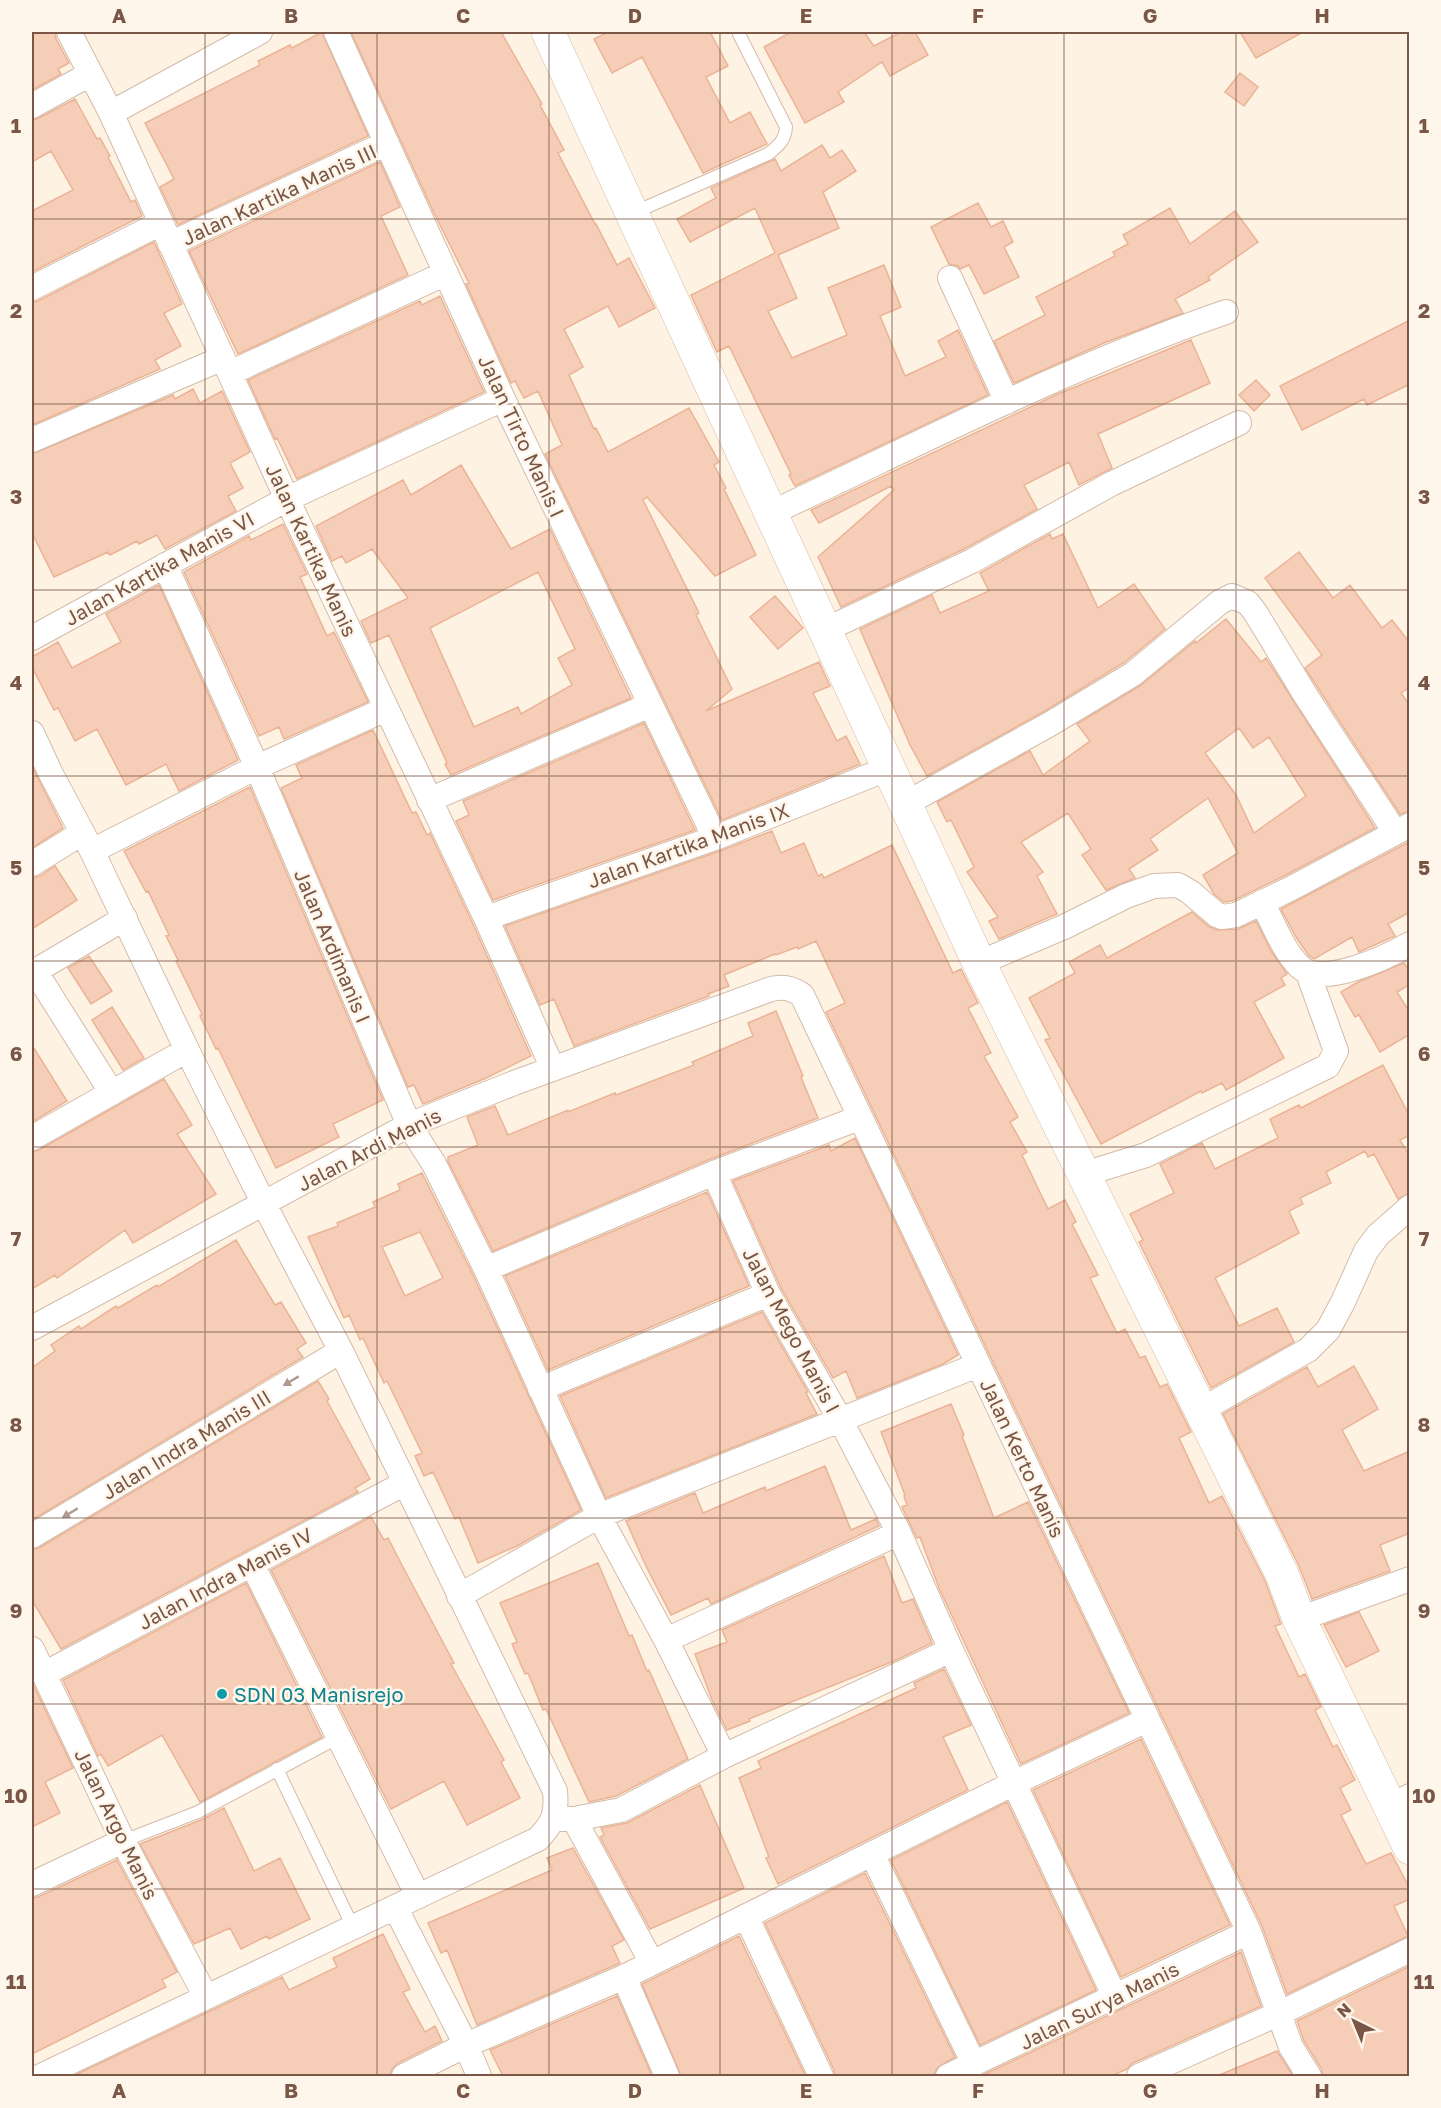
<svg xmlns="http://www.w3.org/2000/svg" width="1441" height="2108" viewBox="0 0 1441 2108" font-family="'Golos Text',sans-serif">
	<rect width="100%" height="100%" fill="#fef2e2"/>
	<!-- building -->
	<path fill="#f6ceb7" stroke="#ebb396" stroke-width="1.5" fill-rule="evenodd" d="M 32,32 L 55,32 L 56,39 L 69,63 L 58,69 L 61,74 L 32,90 Z
		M 322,32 L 368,136 L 178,225 L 160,187 L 174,179 L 145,123 L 260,65 L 258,61 L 290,45 L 292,48 Z
		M 351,32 L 501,32 L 542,104 L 540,105 L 564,150 L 558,153 L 595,224 L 596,224 L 617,265 L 629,258 L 655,308 L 619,327 L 608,306 L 564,329 L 583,367 L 569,375 L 594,429 L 596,428 L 608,452 L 689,408 L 719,462 L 714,465 L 726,488 L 724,489 L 756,555 L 715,576 L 647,497 L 643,500 L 699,613 L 696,615 L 732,689 L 706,711 L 819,662 L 830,686 L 813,693 L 837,741 L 846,736 L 860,764 L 722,820 L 545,454 L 562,445 L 538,391 L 524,398 L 515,381 L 511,383 L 466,284 L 469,283 L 434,213 Z
		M 608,32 L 710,32 L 728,66 L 706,77 L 730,123 L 750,112 L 767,144 L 703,173 L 642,57 L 612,73 L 594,39 Z
		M 791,32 L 864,32 L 874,46 L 901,32 L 915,32 L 928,55 L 890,76 L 882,62 L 838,92 L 844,102 L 805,123 L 764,47 Z
		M 1240,32 L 1303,32 L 1256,58 Z
		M 1240,73 L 1258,87 L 1244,106 L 1225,92 Z
		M 75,99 L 97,139 L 100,138 L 110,156 L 108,157 L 131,202 L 135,200 L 142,216 L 32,272 L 32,211 L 73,190 L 51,151 L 32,162 L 32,120 L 39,118 Z
		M 822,145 L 830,158 L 842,150 L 856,171 L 823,192 L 839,228 L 778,255 L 797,298 L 768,311 L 792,358 L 847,335 L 828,288 L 884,265 L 901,307 L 880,316 L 905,376 L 946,357 L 938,341 L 958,330 L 988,395 L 795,486 L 789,475 L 791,474 L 729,346 L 717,352 L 691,295 L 775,253 L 755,208 L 690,242 L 677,219 L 716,198 L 711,188 L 775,159 L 781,171 Z
		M 380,162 L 400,207 L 381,216 L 408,275 L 238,354 L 189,251 Z
		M 978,203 L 991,227 L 1003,221 L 1013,242 L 1004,247 L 1019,277 L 984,294 L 969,265 L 960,269 L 958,266 L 949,264 L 931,227 Z
		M 1170,208 L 1190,244 L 1235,211 L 1258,242 L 1208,277 L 1210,280 L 1175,299 L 1183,313 L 1104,343 L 1014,383 L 994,341 L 1045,315 L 1036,297 L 1115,256 L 1113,252 L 1128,244 L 1123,235 Z
		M 154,242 L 182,304 L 164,313 L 181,346 L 155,360 L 160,369 L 32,425 L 32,302 L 38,301 Z
		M 440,296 L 484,392 L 297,479 L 277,438 L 275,439 L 248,380 L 420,301 L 422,305 Z
		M 1410,320 L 1410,384 L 1367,405 L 1364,399 L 1302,430 L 1280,386 Z
		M 1191,340 L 1210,383 L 1098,434 L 1112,468 L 1079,485 L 1069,462 L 1024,485 L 1037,509 L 966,548 L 841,607 L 818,557 L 894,490 L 891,486 L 819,523 L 811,510 L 1058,394 Z
		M 1256,380 L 1270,395 L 1254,411 L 1239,395 Z
		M 193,389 L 200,403 L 222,391 L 250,452 L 230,463 L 243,488 L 228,496 L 236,511 L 165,549 L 157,535 L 139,544 L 137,541 L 110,555 L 108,552 L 54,577 L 32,533 L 32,454 L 173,395 L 175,399 Z
		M 461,465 L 511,549 L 550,529 L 631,698 L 451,775 L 445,764 L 447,763 L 389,635 L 371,643 L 361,621 L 408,598 L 372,549 L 346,563 L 342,556 L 332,561 L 316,526 L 403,480 L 411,495 ZM 538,572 L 575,649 L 558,658 L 572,685 L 521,714 L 518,707 L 474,727 L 430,628 Z
		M 283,524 L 307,574 L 300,577 L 327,636 L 334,632 L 368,702 L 284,739 L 279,727 L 259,736 L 184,572 L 249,536 L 251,540 Z
		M 1050,534 L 1052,539 L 1063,534 L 1098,608 L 1134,584 L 1165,629 L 1125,662 L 1043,712 L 927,776 L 910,745 L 860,629 L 932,595 L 940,613 L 989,591 L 980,573 Z
		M 1299,552 L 1333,598 L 1350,585 L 1382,628 L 1392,620 L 1410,643 L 1410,687 L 1401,693 L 1410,706 L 1410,811 L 1400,814 L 1318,688 L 1305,668 L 1322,655 L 1265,578 Z
		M 159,585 L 238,760 L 179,791 L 166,764 L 126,785 L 97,729 L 75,741 L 58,708 L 54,710 L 32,667 L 32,657 L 58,642 L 72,668 L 121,642 L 106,614 Z
		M 775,596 L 803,628 L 778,649 L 750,617 Z
		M 1226,619 L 1261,662 L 1266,658 L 1375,828 L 1284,876 L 1232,901 L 1224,902 L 1214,894 L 1203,875 L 1238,853 L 1208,798 L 1150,839 L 1158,850 L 1129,869 L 1135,878 L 1106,890 L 1082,855 L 1091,849 L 1068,813 L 1021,842 L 1043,872 L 1037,876 L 1057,914 L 999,939 L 989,921 L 998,917 L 967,872 L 974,867 L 951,820 L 947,822 L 937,802 L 1030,751 L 1043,775 L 1090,741 L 1077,724 L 1140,686 L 1195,641 L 1196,643 ZM 1239,728 L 1253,748 L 1269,737 L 1306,796 L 1254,833 L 1236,795 L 1205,753 Z
		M 644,723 L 695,830 L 493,900 L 456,821 L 469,815 L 463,801 Z
		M 373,730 L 412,813 L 416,812 L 427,835 L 430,833 L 473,924 L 531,1056 L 484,1079 L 423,1104 L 414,1085 L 408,1087 L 281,788 L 302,778 L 296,765 Z
		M 32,766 L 63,828 L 32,848 Z
		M 250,787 L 383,1100 L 333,1124 L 339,1137 L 276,1168 L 218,1048 L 216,1049 L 200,1016 L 202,1014 L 176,961 L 178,960 L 166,936 L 169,935 L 148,891 L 146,892 L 124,851 Z
		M 772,831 L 781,853 L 804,843 L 818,876 L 822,874 L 824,878 L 892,845 L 953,973 L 961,969 L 978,1003 L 968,1008 L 991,1053 L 984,1056 L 1018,1117 L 1010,1122 L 1027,1152 L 1022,1155 L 1048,1209 L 1065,1200 L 1076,1222 L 1072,1224 L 1098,1275 L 1090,1278 L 1117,1333 L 1125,1329 L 1140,1358 L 1145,1356 L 1160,1387 L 1167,1384 L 1191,1432 L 1179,1438 L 1209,1503 L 1222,1496 L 1265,1581 L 1281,1624 L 1275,1626 L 1299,1677 L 1305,1674 L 1321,1707 L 1315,1710 L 1333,1747 L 1337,1745 L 1355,1780 L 1340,1788 L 1351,1810 L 1341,1815 L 1366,1864 L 1391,1853 L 1410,1889 L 1410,1899 L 1394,1906 L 1408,1936 L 1287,1994 L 1262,1926 L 826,1012 L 845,1003 L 816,941 L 798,949 L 797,947 L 776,955 L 775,954 L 724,975 L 729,986 L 708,994 L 709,996 L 574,1046 L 554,999 L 540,1005 L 505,926 L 720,851 Z
		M 1407,843 L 1410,847 L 1410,912 L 1388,924 L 1395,936 L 1359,952 L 1352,937 L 1314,959 L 1309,956 L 1296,937 L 1281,909 Z
		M 55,866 L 77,900 L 32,929 L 32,878 L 40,876 Z
		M 1192,912 L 1208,926 L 1217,930 L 1238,929 L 1256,921 L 1271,951 L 1287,974 L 1281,978 L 1285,985 L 1254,1002 L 1284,1058 L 1226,1090 L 1222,1083 L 1202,1093 L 1201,1091 L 1101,1144 L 1045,1040 L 1050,1038 L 1029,998 L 1075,973 L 1069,962 L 1100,945 L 1107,958 Z
		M 89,956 L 112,991 L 91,1004 L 68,968 Z
		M 1404,963 L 1410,972 L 1410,984 L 1397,992 L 1410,1013 L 1410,1034 L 1380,1052 L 1359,1015 L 1355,1017 L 1341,992 L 1358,982 Z
		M 112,1007 L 144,1058 L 123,1070 L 92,1020 Z
		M 776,1011 L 803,1076 L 801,1077 L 818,1118 L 708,1160 L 493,1251 L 448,1161 L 448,1157 L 478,1145 L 467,1117 L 495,1106 L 508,1135 L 568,1110 L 568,1112 L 615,1093 L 616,1095 L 694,1065 L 692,1062 L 753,1036 L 748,1023 Z
		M 32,1045 L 67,1101 L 32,1122 Z
		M 1383,1065 L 1410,1117 L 1410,1135 L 1400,1140 L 1410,1157 L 1410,1193 L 1398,1199 L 1374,1154 L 1368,1157 L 1365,1151 L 1326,1172 L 1331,1183 L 1300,1198 L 1303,1204 L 1289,1211 L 1299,1233 L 1215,1278 L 1239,1326 L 1277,1308 L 1294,1342 L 1211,1388 L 1139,1242 L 1143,1240 L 1130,1214 L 1174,1193 L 1160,1164 L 1202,1143 L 1215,1169 L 1278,1138 L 1270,1119 L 1299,1105 L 1301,1108 Z
		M 164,1079 L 192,1125 L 177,1134 L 216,1194 L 133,1243 L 125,1230 L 57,1278 L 55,1275 L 32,1289 L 32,1152 L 39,1150 Z
		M 855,1138 L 958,1355 L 943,1364 L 857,1398 L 846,1371 L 833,1378 L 781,1288 L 733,1181 L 829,1145 L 831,1151 Z
		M 422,1173 L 473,1275 L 581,1510 L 517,1546 L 478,1563 L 459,1517 L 455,1519 L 433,1472 L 424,1476 L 415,1456 L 422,1453 L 387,1381 L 384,1383 L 363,1338 L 360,1340 L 349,1315 L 344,1318 L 308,1237 L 338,1226 L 337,1223 L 375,1207 L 373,1202 L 400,1190 L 398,1184 ZM 420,1232 L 443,1278 L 405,1296 L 382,1247 Z
		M 707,1192 L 749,1286 L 548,1370 L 505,1276 Z
		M 236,1240 L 275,1305 L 281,1302 L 306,1343 L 297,1349 L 303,1357 L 32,1520 L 32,1368 L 55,1351 L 51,1345 L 79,1326 L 81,1329 L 116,1306 L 118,1308 L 157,1285 L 158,1287 Z
		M 762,1312 L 808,1392 L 806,1393 L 817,1414 L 606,1498 L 560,1396 Z
		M 1354,1366 L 1378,1409 L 1342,1430 L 1364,1471 L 1410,1451 L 1410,1533 L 1380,1545 L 1390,1571 L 1312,1599 L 1299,1566 L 1223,1414 L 1307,1367 L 1318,1387 Z
		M 318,1381 L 329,1399 L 327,1401 L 370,1479 L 355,1488 L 358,1492 L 61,1649 L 32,1600 L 32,1550 L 39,1548 Z
		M 951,1404 L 964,1435 L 962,1436 L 994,1518 L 1028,1502 L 1129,1713 L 1021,1764 L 939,1588 L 920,1537 L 917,1538 L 902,1507 L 907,1505 L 904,1496 L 905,1495 L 881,1432 Z
		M 825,1466 L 851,1530 L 876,1519 L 879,1526 L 711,1604 L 708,1598 L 671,1615 L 646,1566 L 626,1521 L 695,1493 L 703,1513 L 765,1487 L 766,1491 Z
		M 371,1517 L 384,1540 L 388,1538 L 404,1569 L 454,1663 L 451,1664 L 504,1760 L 501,1762 L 520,1798 L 467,1825 L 444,1781 L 391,1809 L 271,1570 Z
		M 884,1556 L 902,1603 L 913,1599 L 932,1643 L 894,1661 L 749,1719 L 750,1721 L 727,1730 L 712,1700 L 695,1654 L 727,1642 L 722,1630 Z
		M 598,1563 L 629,1636 L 632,1635 L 647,1671 L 649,1670 L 688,1759 L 616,1796 L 589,1802 L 546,1709 L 543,1710 L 528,1673 L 525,1674 L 512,1644 L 517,1642 L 500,1603 Z
		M 246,1583 L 322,1737 L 200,1802 L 162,1735 L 108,1766 L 101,1754 L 98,1756 L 63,1680 Z
		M 1359,1612 L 1379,1651 L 1346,1667 L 1324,1625 Z
		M 944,1669 L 971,1725 L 943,1737 L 968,1790 L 778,1884 L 766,1858 L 769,1857 L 739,1778 L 761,1768 L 758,1761 L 916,1688 L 914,1683 Z
		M 32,1682 L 73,1768 L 45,1782 L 60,1813 L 32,1827 Z
		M 1141,1739 L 1230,1925 L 1121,1977 L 1033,1790 Z
		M 700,1785 L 744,1888 L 650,1929 L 600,1837 L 604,1835 L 601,1828 L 627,1823 Z
		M 1007,1802 L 1096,1990 L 980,2045 L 891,1860 Z
		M 224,1808 L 254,1871 L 280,1858 L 310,1919 L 269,1939 L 267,1936 L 241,1949 L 230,1928 L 194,1944 L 140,1844 L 201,1820 Z
		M 573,1848 L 624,1940 L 612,1946 L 620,1963 L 477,2025 L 447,1950 L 441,1953 L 428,1923 L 552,1870 L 547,1858 Z
		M 117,1860 L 177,1972 L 162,1980 L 166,1987 L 32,2054 L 32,1898 L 38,1897 Z
		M 865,1873 L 955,2057 L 937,2068 L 934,2076 L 835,2076 L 834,2070 L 765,1923 Z
		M 383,1934 L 410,1989 L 403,1992 L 425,2032 L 435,2026 L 442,2041 L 398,2063 L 392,2069 L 390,2076 L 73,2076 L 282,1977 L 289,1990 L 337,1967 L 333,1958 Z
		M 739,1936 L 805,2075 L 802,2076 L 681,2076 L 642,1984 Z
		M 1241,1952 L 1261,2006 L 1133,2063 L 1127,2069 L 1111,2076 L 981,2076 Z
		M 1410,1966 L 1410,2076 L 1323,2076 L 1321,2068 L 1304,2041 L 1297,2021 Z
		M 617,1996 L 652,2076 L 503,2076 L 490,2050 Z
		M 1277,2051 L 1293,2076 L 1217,2076 Z"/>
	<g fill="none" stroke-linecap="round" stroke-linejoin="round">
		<defs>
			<path id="lane" d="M 633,213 L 768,154 C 778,146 785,141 786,127 L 739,34
				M 277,1769 L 353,1927
				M 123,1841 L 198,1812 L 339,1737"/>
			<path id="street" d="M 69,32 L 111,113 L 287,499 L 486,918 L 553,1069
				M 336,32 L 503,399 L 715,838
				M 32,106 L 90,74
				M 111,113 L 260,32
				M 170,244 L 387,143
				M 950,278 L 1007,402
				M 32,288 L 161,223
				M 230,373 L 446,273
				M 32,440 L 223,358
				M 771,513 C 921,443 1069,366 1226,312
				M 165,565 L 257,767 L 409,1125 L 434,1164 L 486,1269 L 599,1516 L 666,1640 L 724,1756
				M 825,630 L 972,561 L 1111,484 L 1239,423
				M 32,638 L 287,499 L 503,399
				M 32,733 L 50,772 L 92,851 L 187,1050 L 264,1204 L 341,1351 L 555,1791 C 557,1814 554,1822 538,1839 L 41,2076
				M 429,800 L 650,705
				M 907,803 L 1050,724 L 1133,674 L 1220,602 L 1232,596 L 1248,603 L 1255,612 L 1306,696 L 1395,832
				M 92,851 L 257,767 L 386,709
				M 32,864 L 82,833
				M 1262,902 C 1273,923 1283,950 1300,967 C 1322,988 1387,957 1410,944
				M 486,918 L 715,838 L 889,768
				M 979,963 L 1064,927 L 1126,896 L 1154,886 L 1178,885 L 1190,892 L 1217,915 L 1222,917 L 1236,915 L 1290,889 L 1410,825
				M 35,971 L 112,1093
				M 32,973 L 125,918
				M 32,1138 L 187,1050
				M 714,1173 L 768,1294 L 841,1421 L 899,1533 L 951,1650 L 1115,1997
				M 1084,1174 L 1146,1155 L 1328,1066 L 1336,1051 L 1308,973
				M 486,1269 L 714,1173 L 859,1118
				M 32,1328 L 409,1125 L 514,1083 L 771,989 C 783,986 792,988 802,995 L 1249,1932 L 1291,2047 L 1309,2076
				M 540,1389 L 768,1294
				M 1201,1410 L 1308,1350 L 1328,1330 L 1343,1302 L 1366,1251 L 1378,1235 L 1410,1207
				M 32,1536 L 341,1351
				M 252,1564 L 418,1896
				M 459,1596 L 599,1516 L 978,1365
				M 1299,1619 L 1410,1579
				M 666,1640 L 899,1533
				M 32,1649 L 123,1841 L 206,1997
				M 44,1674 L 405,1483
				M 1389,1806 L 1410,1796
				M 561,1819 L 574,1819 L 652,1963
				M 574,1819 L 621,1810 L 724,1756 L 951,1650
				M 872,1854 L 974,2064
				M 32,1884 L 123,1841
				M 395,1907 L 466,2045 L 479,2076
				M 746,1916 L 821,2076
				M 624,1977 L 667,2076
				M 404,2076 L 466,2045 L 624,1977 L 1014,1783 L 1147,1720
				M 948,2076 L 1249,1932
				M 1139,2076 L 1278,2014 L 1410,1950"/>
			<path id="secondary" d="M 548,32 L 979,963 L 1282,1574 L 1299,1619 L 1410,1848"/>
		</defs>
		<!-- lane casing -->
		<use href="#lane" stroke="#d3bbaa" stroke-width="14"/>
		<!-- street casing -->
		<use href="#street" stroke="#d3bbaa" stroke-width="26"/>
		<!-- secondary casing -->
		<use href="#secondary" stroke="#d6bba7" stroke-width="34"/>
		<!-- lane -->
		<use href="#lane" stroke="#fff" stroke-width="12"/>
		<!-- street -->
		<use href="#street" stroke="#fff" stroke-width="24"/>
		<!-- secondary -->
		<use href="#secondary" stroke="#fff" stroke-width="33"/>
	</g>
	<!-- one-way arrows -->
	<defs><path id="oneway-solid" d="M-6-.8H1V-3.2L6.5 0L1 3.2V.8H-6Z" transform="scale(1.5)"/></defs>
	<g fill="#af9a90">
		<use href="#oneway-solid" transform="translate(291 1381) rotate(149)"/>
		<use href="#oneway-solid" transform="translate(70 1513) rotate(149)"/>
	</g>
	<!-- grid -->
	<path fill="none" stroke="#795646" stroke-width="1.5" stroke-opacity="0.55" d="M 205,32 L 205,2076M 377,32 L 377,2076M 549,32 L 549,2076M 720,32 L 720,2076M 892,32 L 892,2076M 1064,32 L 1064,2076M 1236,32 L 1236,2076M 32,219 L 1410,219M 32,404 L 1410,404M 32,590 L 1410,590M 32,776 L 1410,776M 32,961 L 1410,961M 32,1147 L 1410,1147M 32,1332 L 1410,1332M 32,1518 L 1410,1518M 32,1704 L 1410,1704M 32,1889 L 1410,1889"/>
	<!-- markers -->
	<circle fill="#0f9aa8" stroke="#fff6eb" stroke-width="2" cx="222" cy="1694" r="6"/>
	<g text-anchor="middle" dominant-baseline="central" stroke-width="5" stroke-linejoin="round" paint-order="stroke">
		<!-- street labels -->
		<g font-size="20" fill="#795646" stroke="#fff6eb">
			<text transform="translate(279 194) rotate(-25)">Jalan Kartika Manis III</text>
			<text transform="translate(522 436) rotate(65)">Jalan Tirto Manis I</text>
			<text transform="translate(312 550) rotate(65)">Jalan Kartika Manis</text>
			<text transform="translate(159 568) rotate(-29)">Jalan Kartika Manis VI</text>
			<text transform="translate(688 845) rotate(-20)">Jalan Kartika Manis IX</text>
			<text transform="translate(333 946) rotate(67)">Jalan Ardimanis I</text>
			<text transform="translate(369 1149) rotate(-27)">Jalan Ardi Manis</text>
			<text transform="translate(792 1330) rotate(62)">Jalan Mego Manis I</text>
			<text transform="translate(186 1444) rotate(-31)">Jalan Indra Manis III</text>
			<text transform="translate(1023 1458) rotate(65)">Jalan Kerto Manis</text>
			<text transform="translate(225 1578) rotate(-28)">Jalan Indra Manis IV</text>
			<text transform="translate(117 1824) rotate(64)">Jalan Argo Manis</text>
			<text transform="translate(1099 2005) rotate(-26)">Jalan Surya Manis</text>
		</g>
		<!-- culture labels -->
		<g font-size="20" fill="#0d838f" stroke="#fff6eb" text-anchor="start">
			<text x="234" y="1694">SDN 03 Manisrejo</text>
		</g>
	</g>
	<!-- border -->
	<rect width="1441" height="2108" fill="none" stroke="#fff6eb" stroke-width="66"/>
	<!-- north arrow -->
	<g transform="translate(1354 2021) rotate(317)" stroke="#fff6eb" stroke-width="4.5" paint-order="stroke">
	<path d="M0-4.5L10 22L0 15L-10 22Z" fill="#795646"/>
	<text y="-9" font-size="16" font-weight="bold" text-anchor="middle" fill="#795646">N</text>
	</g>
	<rect x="33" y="33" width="1375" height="2042" fill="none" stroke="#795646" stroke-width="2"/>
	<g font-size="20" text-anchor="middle" font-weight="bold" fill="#795646">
		<text x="119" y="23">A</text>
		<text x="291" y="23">B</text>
		<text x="463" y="23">C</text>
		<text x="635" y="23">D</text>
		<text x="806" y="23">E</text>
		<text x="978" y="23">F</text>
		<text x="1150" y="23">G</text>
		<text x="1322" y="23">H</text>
		<text x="16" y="133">1</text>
		<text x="1424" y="133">1</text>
		<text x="16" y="318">2</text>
		<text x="1424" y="318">2</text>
		<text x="16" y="504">3</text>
		<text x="1424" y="504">3</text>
		<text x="16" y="690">4</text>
		<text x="1424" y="690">4</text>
		<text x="16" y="875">5</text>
		<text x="1424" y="875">5</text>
		<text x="16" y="1061">6</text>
		<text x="1424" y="1061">6</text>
		<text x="16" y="1246">7</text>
		<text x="1424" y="1246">7</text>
		<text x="16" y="1432">8</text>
		<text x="1424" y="1432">8</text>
		<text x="16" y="1618">9</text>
		<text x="1424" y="1618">9</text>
		<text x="16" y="1803">10</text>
		<text x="1424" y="1803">10</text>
		<text x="16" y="1989">11</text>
		<text x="1424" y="1989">11</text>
		<text x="119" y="2098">A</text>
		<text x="291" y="2098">B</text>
		<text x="463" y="2098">C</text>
		<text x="635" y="2098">D</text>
		<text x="806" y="2098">E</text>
		<text x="978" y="2098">F</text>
		<text x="1150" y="2098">G</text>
		<text x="1322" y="2098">H</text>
	</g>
</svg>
